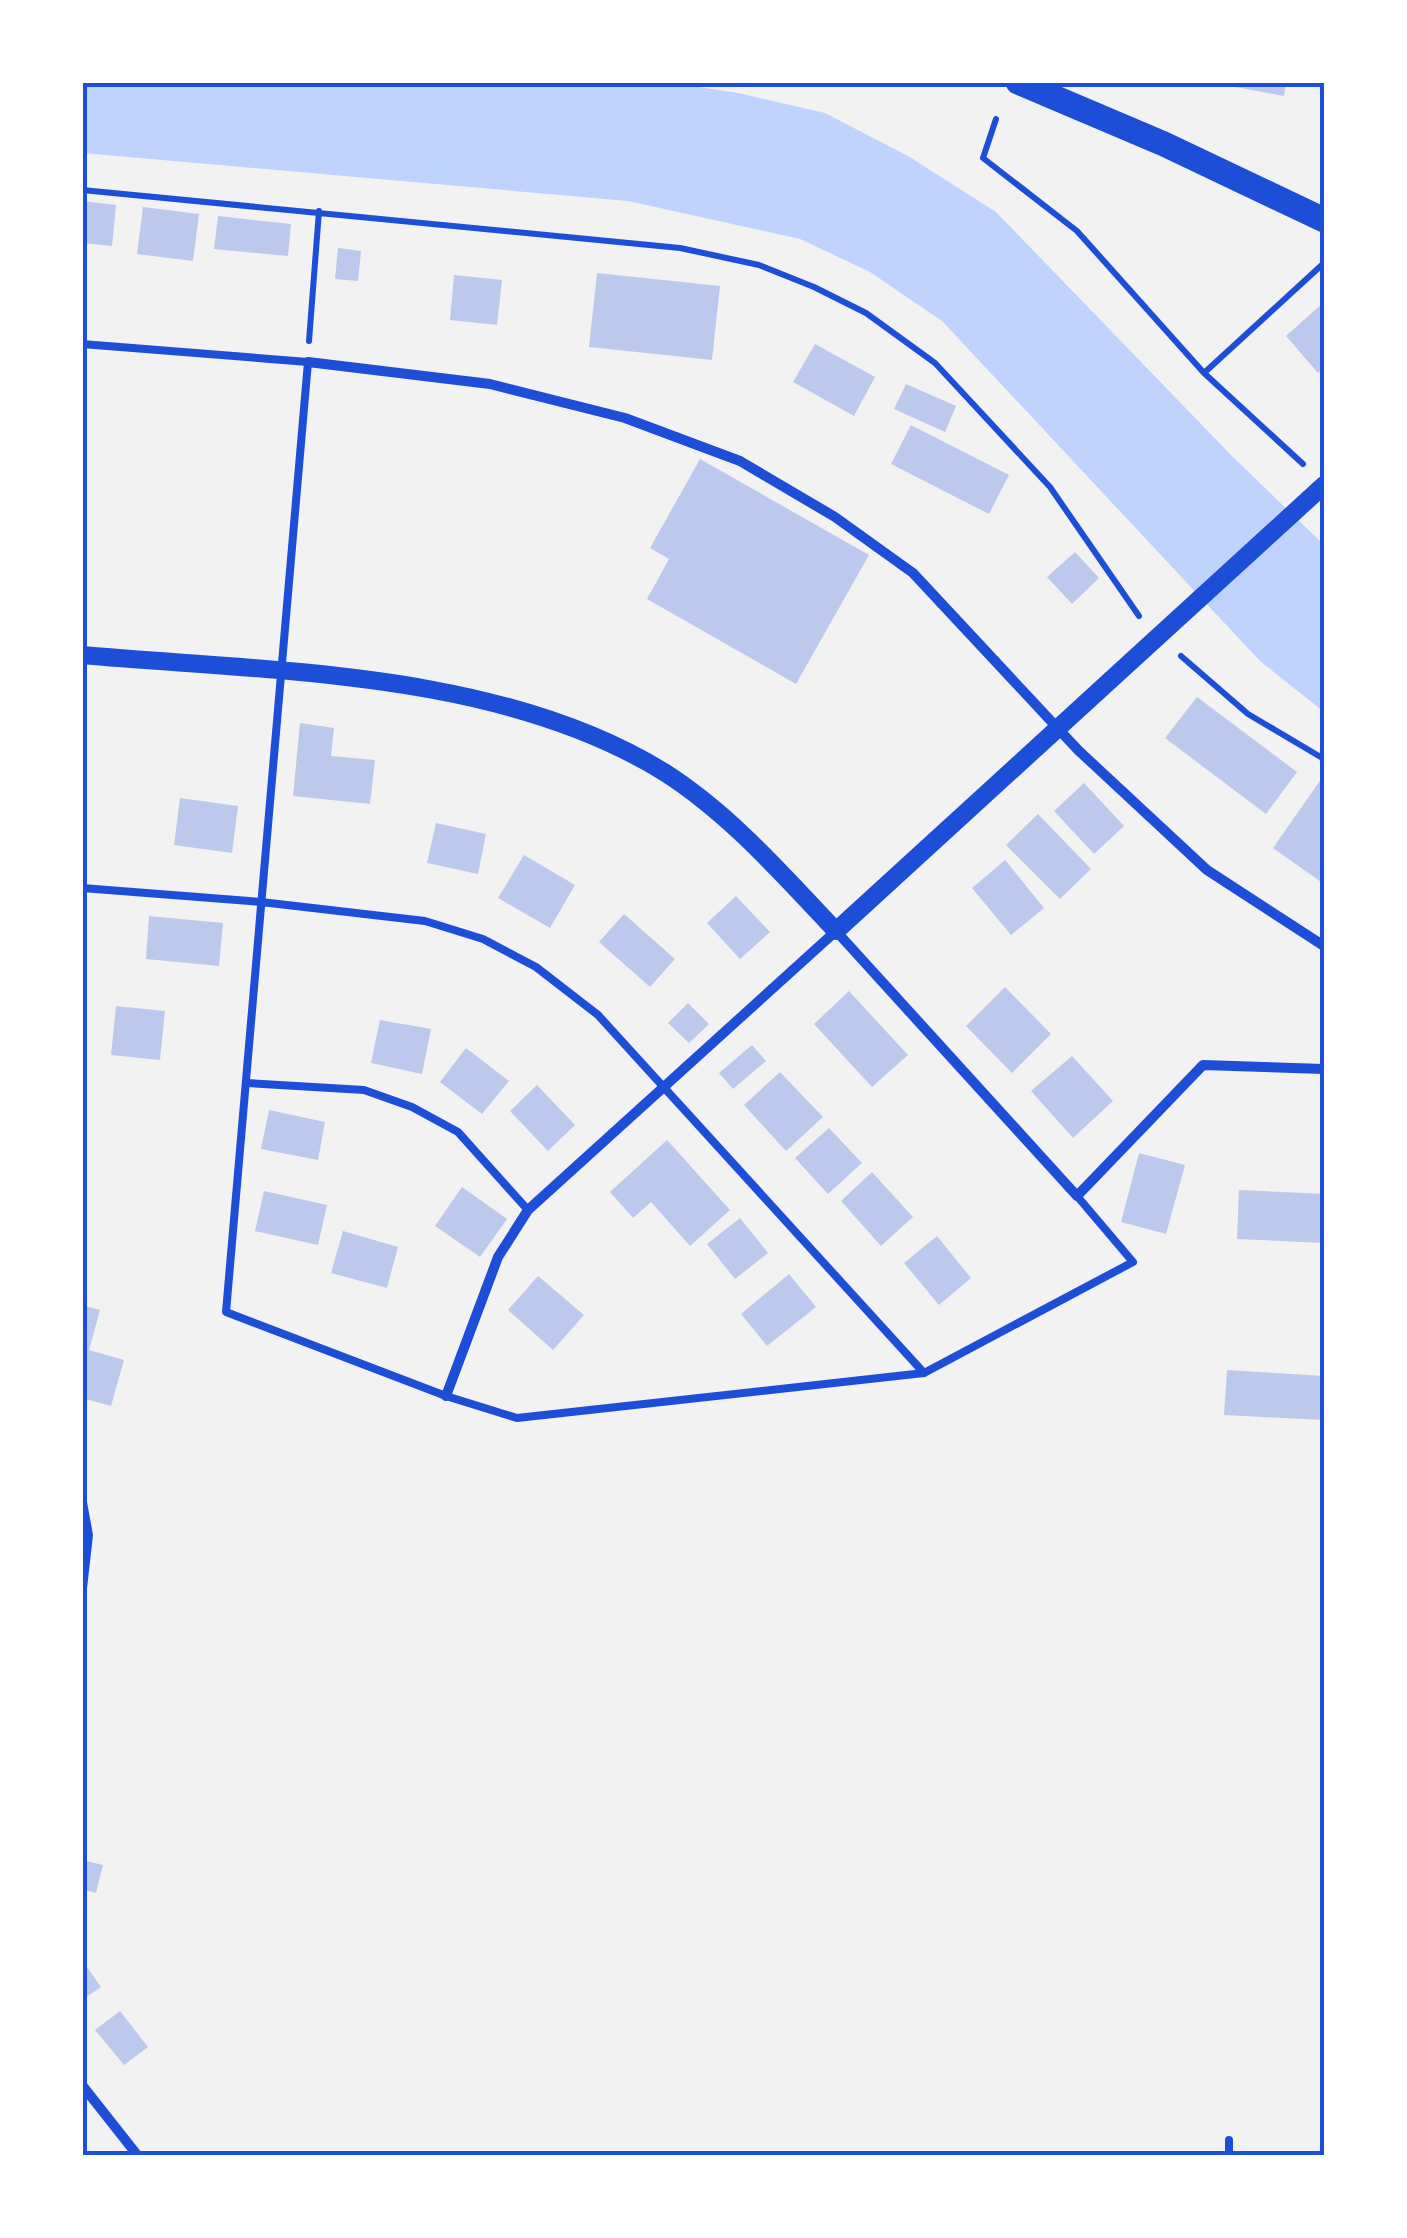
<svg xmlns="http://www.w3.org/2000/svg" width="1407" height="2238" viewBox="0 0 1407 2238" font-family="'Libre Baskerville',serif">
	<rect width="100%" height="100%" fill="#f2f2f2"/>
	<!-- water -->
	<path fill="#bfd3fe" d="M 82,83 L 672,83 L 738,93 L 825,113 L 908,156 L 996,212 L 1231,455 L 1324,545 L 1324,712 L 1260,661 L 942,321 L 870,272 L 800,239 L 628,201 L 83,153 Z"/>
	<!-- building -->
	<path fill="#bdc9ec" d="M 1208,82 L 1286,82 L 1284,96 Z
		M 82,201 L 116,205 L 112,246 L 82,243 Z
		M 143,207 L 199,214 L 193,261 L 137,254 Z
		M 218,216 L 291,224 L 288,256 L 214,249 Z
		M 338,248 L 361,251 L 358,281 L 335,279 Z
		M 597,273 L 720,286 L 712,360 L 589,347 Z
		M 454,275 L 502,280 L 497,325 L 450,320 Z
		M 1324,302 L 1324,367 L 1318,373 L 1286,336 Z
		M 815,344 L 875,377 L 854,416 L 793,382 Z
		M 906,384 L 956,406 L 945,432 L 894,409 Z
		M 911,425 L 1009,475 L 989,514 L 891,464 Z
		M 700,459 L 869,555 L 796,684 L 647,599 L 669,559 L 650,548 Z
		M 1075,552 L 1099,578 L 1072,604 L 1047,577 Z
		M 1197,697 L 1297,772 L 1266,814 L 1165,738 Z
		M 300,723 L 334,728 L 331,756 L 375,760 L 370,804 L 293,796 Z
		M 1324,775 L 1324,884 L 1273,848 Z
		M 1084,783 L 1124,826 L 1094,854 L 1054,811 Z
		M 180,798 L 238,806 L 232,853 L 174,845 Z
		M 1038,814 L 1091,869 L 1060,899 L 1006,845 Z
		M 436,823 L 486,834 L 478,874 L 427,863 Z
		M 524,855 L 575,885 L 550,928 L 498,898 Z
		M 1005,860 L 1044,908 L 1011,935 L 972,888 Z
		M 736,896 L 770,932 L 740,959 L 707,923 Z
		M 624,914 L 675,959 L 650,987 L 599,942 Z
		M 149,916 L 223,923 L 219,966 L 146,959 Z
		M 1005,987 L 1051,1034 L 1012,1073 L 966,1026 Z
		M 849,991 L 908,1055 L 872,1087 L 814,1024 Z
		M 688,1003 L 709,1024 L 689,1043 L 668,1023 Z
		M 116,1006 L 165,1011 L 160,1060 L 111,1055 Z
		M 380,1020 L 431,1029 L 422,1074 L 371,1063 Z
		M 752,1045 L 766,1061 L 733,1089 L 719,1073 Z
		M 466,1048 L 509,1081 L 482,1114 L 440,1082 Z
		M 1072,1056 L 1113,1101 L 1073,1138 L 1031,1091 Z
		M 780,1072 L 823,1117 L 786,1151 L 744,1105 Z
		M 537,1085 L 575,1125 L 548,1151 L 510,1111 Z
		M 269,1110 L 325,1122 L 318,1160 L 261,1149 Z
		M 829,1128 L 862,1163 L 828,1194 L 795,1158 Z
		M 667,1140 L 730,1210 L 690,1246 L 651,1202 L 633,1218 L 610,1192 Z
		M 1139,1153 L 1185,1165 L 1166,1234 L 1121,1222 Z
		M 872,1172 L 913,1217 L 881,1246 L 841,1201 Z
		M 462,1187 L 507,1219 L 480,1257 L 435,1226 Z
		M 1239,1190 L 1324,1194 L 1324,1243 L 1237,1239 Z
		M 264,1191 L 327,1205 L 318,1245 L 255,1231 Z
		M 740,1218 L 768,1253 L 735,1279 L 707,1244 Z
		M 343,1231 L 398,1247 L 387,1288 L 331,1273 Z
		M 937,1236 L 971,1278 L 939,1305 L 904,1263 Z
		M 789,1274 L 816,1307 L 767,1346 L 741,1314 Z
		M 538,1276 L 584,1315 L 553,1350 L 508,1310 Z
		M 82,1305 L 100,1310 L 89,1350 L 124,1360 L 111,1406 L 82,1398 Z
		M 1227,1370 L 1324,1376 L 1324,1420 L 1224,1415 Z
		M 82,1860 L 103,1865 L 96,1893 L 82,1889 Z
		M 82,1960 L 101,1987 L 82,2000 Z
		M 120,2011 L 148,2047 L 124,2065 L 95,2030 Z"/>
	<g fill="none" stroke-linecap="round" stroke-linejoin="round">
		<!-- path -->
		<path stroke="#1d4ed8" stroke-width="6" d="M 996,119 L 983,158 L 1077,231 L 1204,373 L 1303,464
			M 82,190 L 680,248 L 759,265 L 814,287 L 866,313 L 935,363 L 1050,487 L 1139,616
			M 309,341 L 319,211
			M 1204,373 L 1324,263
			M 1181,656 L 1248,714 L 1324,759"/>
		<!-- service -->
		<path stroke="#1d4ed8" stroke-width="8" d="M 82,344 L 308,362 L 226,1312 L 446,1396 L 517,1418 L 924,1373 L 1133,1262 L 1077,1196
			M 82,888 L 261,902 L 425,921 L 483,939 L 536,967 L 598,1015 L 924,1373
			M 246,1083 L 364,1090 L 412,1107 L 458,1132 L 528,1210
			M 82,1497 L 89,1535 L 82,1597
			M 1229,2156 L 1229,2140"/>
		<!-- minor -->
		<path stroke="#1d4ed8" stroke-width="10" d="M 308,362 L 490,384 L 625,418 L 740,461 L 835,517 L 913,573 L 1078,750 L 1207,870 L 1324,946
			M 446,1396 L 498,1257 L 528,1210 L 836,931 L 1077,1196 L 1203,1065 L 1324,1069
			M 82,2085 L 138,2156"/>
		<!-- tertiary -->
		<path stroke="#1d4ed8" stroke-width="18" d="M 82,655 C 272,672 498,670 664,772 C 730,814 783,875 836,931 L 1324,485"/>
		<!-- primary -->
		<path stroke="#1d4ed8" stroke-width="25" d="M 1018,82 L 1164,144 L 1324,220"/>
	</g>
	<!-- border -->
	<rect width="1407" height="2238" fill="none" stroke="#ffffff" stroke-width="170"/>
	<rect x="85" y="85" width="1237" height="2068" fill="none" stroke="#1d4ed8" stroke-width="4"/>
</svg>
